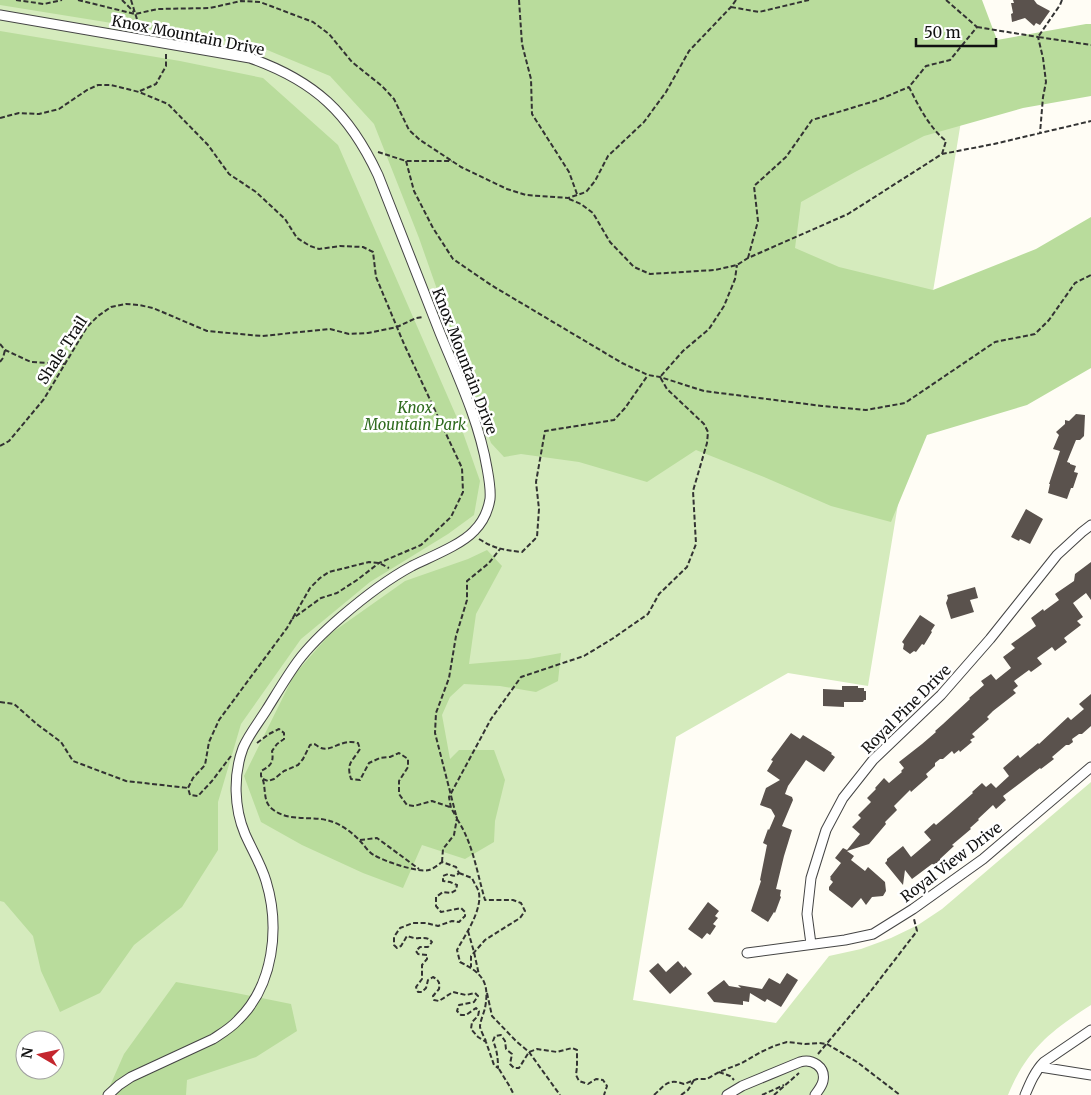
<svg xmlns="http://www.w3.org/2000/svg" width="1091" height="1095" viewBox="0 0 1091 1095" font-family="Merriweather,serif">
	<rect width="100%" height="100%" fill="#fffdf5"/>
	<!-- green -->
	<path fill="#d5ebbd" fill-rule="evenodd" d="M 0,0 L 981,0 L 868,686 L 788,673 L 676,737 L 633,1000 L 776,1023 L 829,956 L 861,949 L 891,938 L 918,925 L 942,909 L 1091,782 L 1091,1005 C 1051,1031 1027,1049 1008,1095 L 0,1095 ZM 25,1040 L 55,1040 L 55,1070 L 25,1070 Z"/>
	<!-- forest -->
	<path fill="#b9dc9c" d="M 0,0 L 982,0 L 997,40 L 1086,24 L 1091,24 L 1091,96 L 1023,108 L 924,136 L 855,172 L 801,202 L 795,248 L 839,267 L 933,290 L 1036,249 L 1091,217 L 1091,368 L 1027,405 L 927,435 L 891,522 L 831,506 L 764,477 L 696,450 L 647,482 L 579,462 L 521,454 L 504,457 L 491,443 L 419,238 L 374,124 L 330,76 L 260,47 L 0,5 Z
		M 0,31 L 180,61 L 263,78 L 338,145 L 461,427 L 480,481 L 474,515 L 448,534 L 370,582 L 301,639 L 241,724 L 218,802 L 218,850 L 182,907 L 134,945 L 100,993 L 60,1012 L 41,971 L 33,936 L 4,902 L 0,901 Z
		M 487,550 L 502,566 L 476,614 L 469,664 L 528,659 L 561,653 L 558,681 L 536,692 L 500,686 L 464,684 L 450,697 L 442,715 L 450,759 L 459,750 L 494,750 L 505,780 L 495,821 L 494,842 L 465,859 L 422,845 L 403,888 L 363,873 L 302,845 L 261,822 L 244,776 L 294,675 L 330,634 L 405,581 L 468,559 Z
		M 176,982 L 231,992 L 291,1004 L 297,1031 L 256,1057 L 187,1080 L 186,1095 L 106,1095 L 124,1054 Z"/>
	<!-- building -->
	<path fill="#5a524d" d="M 1013,0 L 1034,0 L 1037,4 L 1050,11 L 1040,25 L 1036,23 L 1034,26 L 1025,18 L 1012,22 L 1011,14 L 1013,13 L 1011,3 L 1014,3 Z
		M 1076,414 L 1085,415 L 1084,436 L 1080,440 L 1076,440 L 1067,462 L 1070,463 L 1070,464 L 1076,466 L 1074,472 L 1078,473 L 1073,488 L 1071,488 L 1067,499 L 1048,493 L 1050,484 L 1049,484 L 1060,451 L 1053,449 L 1059,435 L 1056,432 L 1065,424 L 1065,420 L 1069,421 Z
		M 1026,509 L 1043,519 L 1030,544 L 1020,539 L 1019,541 L 1011,537 Z
		M 1091,562 L 1091,600 L 1086,593 L 1073,603 L 1083,617 L 1077,621 L 1081,625 L 1064,638 L 1067,642 L 1055,651 L 1052,647 L 1037,658 L 1042,664 L 1031,672 L 1029,670 L 1014,681 L 1018,686 L 1013,690 L 1016,693 L 993,711 L 987,717 L 989,719 L 972,734 L 975,737 L 970,740 L 972,742 L 960,752 L 959,750 L 954,754 L 952,751 L 943,759 L 940,759 L 935,763 L 935,766 L 926,774 L 928,777 L 911,792 L 910,790 L 894,806 L 897,810 L 885,822 L 886,824 L 869,844 L 847,851 L 854,856 L 851,860 L 865,871 L 868,867 L 885,882 L 886,891 L 883,896 L 872,897 L 866,905 L 861,898 L 852,908 L 829,890 L 829,887 L 833,882 L 830,879 L 831,878 L 830,877 L 841,863 L 835,858 L 843,848 L 847,850 L 860,834 L 852,827 L 861,818 L 858,815 L 871,802 L 867,798 L 876,789 L 875,788 L 884,778 L 889,783 L 902,772 L 901,771 L 904,768 L 899,762 L 922,744 L 936,732 L 935,731 L 943,724 L 970,699 L 969,698 L 984,685 L 981,681 L 991,674 L 996,680 L 1011,668 L 1003,657 L 1015,648 L 1011,644 L 1036,626 L 1031,618 L 1043,609 L 1044,611 L 1059,600 L 1055,594 L 1074,581 L 1075,574 Z
		M 975,587 L 978,598 L 970,600 L 974,612 L 951,619 L 946,603 L 948,598 L 947,595 Z
		M 920,615 L 935,625 L 931,631 L 932,632 L 924,645 L 922,644 L 916,652 L 914,651 L 910,654 L 903,649 L 904,644 L 902,642 Z
		M 842,686 L 858,686 L 858,688 L 864,688 L 864,691 L 866,691 L 866,700 L 864,700 L 863,702 L 844,702 L 844,707 L 823,706 L 823,689 L 842,690 Z
		M 1091,694 L 1091,726 L 1082,734 L 1079,734 L 1072,739 L 1073,742 L 1069,745 L 1066,745 L 1052,757 L 1054,759 L 1041,769 L 1040,768 L 1003,796 L 1006,800 L 996,809 L 993,805 L 978,819 L 979,820 L 970,828 L 971,829 L 952,845 L 954,846 L 940,859 L 940,861 L 936,865 L 932,864 L 912,879 L 905,870 L 903,885 L 885,863 L 887,861 L 887,859 L 903,846 L 911,857 L 931,840 L 924,832 L 934,823 L 936,825 L 949,814 L 973,793 L 972,792 L 982,783 L 986,787 L 991,783 L 996,788 L 1009,776 L 1003,768 L 1018,755 L 1020,758 L 1038,743 L 1039,744 L 1068,717 L 1071,720 L 1084,709 L 1079,704 Z
		M 791,733 L 800,739 L 803,735 L 832,753 L 831,754 L 835,757 L 824,772 L 806,760 L 788,786 L 785,794 L 792,797 L 793,800 L 782,826 L 792,830 L 784,856 L 776,889 L 781,890 L 780,896 L 781,897 L 775,913 L 774,912 L 768,922 L 751,911 L 761,881 L 760,880 L 767,845 L 763,843 L 768,829 L 769,830 L 775,816 L 771,809 L 760,805 L 766,788 L 780,780 L 767,771 L 773,761 L 771,760 Z
		M 708,902 L 719,911 L 715,916 L 718,918 L 713,924 L 716,926 L 710,935 L 707,933 L 702,939 L 688,929 Z
		M 678,961 L 684,968 L 685,966 L 692,974 L 670,994 L 649,971 L 658,963 L 666,972 Z
		M 787,973 L 798,980 L 781,1007 L 767,999 L 765,1002 L 750,993 L 749,1002 L 743,1001 L 743,1005 L 714,1002 L 707,993 L 724,980 L 729,986 L 741,988 L 738,985 L 762,989 L 769,978 L 780,984 Z"/>
	<g fill="none" stroke-linecap="round" stroke-linejoin="round">
		<defs>
			<path id="street" d="M 0,15 L 250,58 C 315,81 349,113 378,175 C 398,227 419,280 440,333 C 458,377 479,421 487,468 C 489,479 491,489 490,499 C 488,511 483,522 474,531 C 461,545 430,557 412,566 C 386,580 363,598 341,617 C 326,630 310,645 298,661 C 287,676 277,693 267,709 C 259,722 249,734 243,748 C 233,775 234,808 245,834 C 252,850 261,864 266,881 C 280,927 274,985 238,1020 C 231,1028 222,1033 213,1039 L 131,1077 L 119,1085 L 108,1095
				M 811,944 L 807,914 L 811,878 L 826,830 L 843,798 L 873,760 L 941,695 L 990,639 L 1057,555 L 1082,532 L 1091,525
				M 747,953 L 845,940 L 873,934 L 913,909 L 983,859 L 1091,767
				M 1040,1067 L 1091,1075
				M 727,1095 L 742,1086 L 800,1062 C 812,1058 826,1067 823,1081 C 822,1086 818,1091 815,1095
				M 1025,1095 C 1030,1083 1035,1071 1044,1062 L 1091,1030"/>
		</defs>
		<!-- street casing -->
		<use href="#street" stroke="#444" stroke-width="11"/>
		<!-- path -->
		<path stroke="#333" stroke-width="2" stroke-dasharray="5 2.5" stroke-linecap="butt" d="M 16,0 L 44,4 L 62,0
			M 78,0 L 135,14 L 158,9 L 210,8 L 241,1 L 260,2 L 313,22 L 329,34 L 352,62 L 382,86 L 394,99 L 409,130 L 420,140 L 461,167 L 507,189 L 526,195 L 568,198 L 586,192 L 595,181 L 608,156 L 644,122 L 666,92 L 689,51 L 731,7 L 736,0
			M 122,0 L 134,12
			M 131,0 L 140,29
			M 519,0 L 522,44 L 531,79 L 532,114 L 569,172 L 577,194
			M 1062,0 L 1060,5 L 1038,37 L 1091,45
			M 731,7 L 759,12 L 809,0
			M 977,27 L 1038,37 L 1043,58 L 1046,82 L 1043,97 L 1040,133
			M 140,91 L 156,84 L 166,66 L 166,54
			M 0,118 L 19,113 L 39,114 L 59,109 L 87,90 L 98,85 L 111,85 L 139,92 L 168,104 L 208,145 L 229,174 L 256,192 L 285,219 L 297,238 L 310,246 L 319,249 L 340,246 L 363,247 L 373,252 L 376,277 L 404,344 L 462,468 L 463,492 L 451,517 L 421,545 L 379,563 L 357,580 L 337,593 L 321,598 L 292,619
			M 378,152 L 406,161 L 452,161
			M 942,154 L 946,141 C 929,127 919,107 909,87 L 926,66 L 950,60 L 977,27 L 946,0
			M 406,161 L 414,191 L 433,228 L 453,259 L 491,285 L 622,363 L 648,375 L 660,377 L 704,391 L 822,406 L 866,410 L 905,403 L 995,342 L 1035,334 L 1049,320 L 1075,283 L 1091,275
			M 569,199 L 581,204 L 593,213 L 610,242 L 634,267 L 650,274 L 715,270 L 737,265 L 748,258 L 848,214 L 942,154 L 994,144 L 1091,121
			M 748,258 L 758,221 L 754,186 L 786,157 L 812,120 L 878,100 L 909,87
			M 0,344 L 5,350 L 31,362 L 65,364
			M 0,362 L 3,358 L 5,350
			M 0,446 L 9,441 L 44,399 L 87,327 L 98,316 L 111,307 L 126,304 L 139,305 L 153,308 L 207,331 L 262,336 L 330,329 L 349,334 L 368,333 L 397,327 L 416,318 L 424,317
			M 479,539 C 495,549 504,550 522,552 L 537,537 L 539,509 L 536,482 L 545,431 L 614,420 L 625,408 L 648,375
			M 0,702 L 14,704 L 38,725 L 61,742 L 73,761 L 126,781 L 188,788
			M 257,743 L 269,734 L 279,729 L 284,733 L 284,739 L 277,744 L 272,751 C 274,762 271,766 261,771 L 261,776 C 267,785 262,800 271,808 C 288,823 311,815 330,821 C 341,824 353,833 361,842 C 365,846 369,853 374,855 C 383,861 419,873 429,870 C 433,869 438,865 442,862 L 456,867 L 459,873 C 455,877 453,876 448,874 L 443,876 L 443,881 L 450,882 L 457,885 L 456,890 L 451,893 L 443,892 L 436,897 L 436,906 L 441,912 L 461,908 L 465,912 L 465,916 L 459,922 L 452,921 L 438,926 L 426,923 L 413,923 L 400,928 L 394,937 L 394,945 L 397,948 L 401,946 L 407,936 C 411,937 415,939 419,938 C 425,938 428,937 432,942 L 428,947 L 420,947 L 416,951 L 418,954 L 427,955 L 427,959 L 422,965 L 422,979 L 416,987 L 418,992 L 422,992 L 426,988 L 428,980 L 433,977 C 439,980 440,983 439,989 L 433,996 L 434,1000 L 439,1001 L 453,992 L 466,995 L 475,993 L 478,996 L 474,1002 L 459,1005 L 457,1011 L 461,1015 L 466,1015 L 476,1008 L 479,1011 L 478,1016 L 472,1022 L 471,1029 L 478,1037 L 486,1042 L 494,1065 L 498,1068 C 498,1058 497,1050 493,1041 L 495,1036 L 501,1035 L 505,1041 L 506,1049 L 512,1054 L 510,1064 L 514,1068 L 519,1068 L 529,1052 L 537,1049 L 557,1052 L 572,1048 L 577,1050 L 577,1067 L 576,1075 L 579,1081 L 588,1084 L 596,1079 L 603,1080 L 607,1086 L 604,1095
			M 231,756 L 212,781 L 198,796 L 190,795 L 188,788 L 193,778 L 205,765 L 209,742 L 219,720 L 287,628 L 310,588 L 320,578 L 329,572 L 369,562 L 379,563 L 389,568
			M 263,779 L 268,781 L 274,779 L 284,771 L 298,765 L 303,759 L 310,745 L 314,744 C 315,744 320,748 321,748 C 332,752 342,738 358,743 L 360,749 C 352,762 346,763 351,779 L 360,780 L 369,763 L 380,758 L 390,757 L 399,753 L 408,759 L 408,767 L 399,781 L 399,794 L 407,805 L 414,806 L 432,801 L 450,807
			M 456,815 L 435,733 L 436,713 L 449,678 L 456,636 L 467,600 L 467,581 L 489,563 L 500,549
			M 457,819 C 473,843 477,873 485,900 L 513,900 L 521,903 L 525,911 L 520,918 L 485,940 L 471,956 L 471,967
			M 360,840 L 377,838 L 419,869
			M 442,862 L 443,849 L 454,835 L 457,818 L 451,808 L 449,797 L 491,719 L 521,677 L 584,656 L 612,639 L 648,614 L 659,594 L 687,567 L 696,544 L 693,491 L 707,443 L 708,432 L 704,424 L 667,389 L 660,377 L 683,351 L 709,329 L 724,306 L 735,279 L 737,265
			M 459,873 L 472,878 C 474,883 478,888 479,893 C 482,911 465,935 457,950 L 460,962 C 482,973 490,982 485,1008 C 484,1013 480,1021 480,1027 C 481,1031 484,1037 486,1041
			M 468,931 L 474,952 L 479,975
			M 487,993 L 492,1016 L 516,1041 L 529,1052 L 560,1095
			M 818,1054 L 870,992 L 917,931 L 914,919
			M 499,1069 L 510,1087 L 514,1095
			M 719,1072 L 730,1076 L 734,1080
			M 654,1095 C 665,1085 668,1078 684,1084 L 697,1079 L 707,1079 L 719,1072 L 742,1063 L 761,1052 L 774,1046 L 787,1042 L 805,1044 L 819,1043 L 827,1044 L 857,1062 L 900,1095
			M 681,1095 L 688,1090 L 694,1080
			M 762,1095 L 784,1085
			M 774,1095 L 799,1073"/>
		<!-- street -->
		<use href="#street" stroke="#fff" stroke-width="9"/>
	</g>
	<g text-anchor="middle" dominant-baseline="central" stroke-width="5" stroke-linejoin="round" paint-order="stroke">
		<!-- street labels -->
		<g font-size="15" fill="#111" stroke="#fff">
			<text transform="translate(188 35) rotate(11)">Knox Mountain Drive</text>
			<text transform="translate(62 350) rotate(-57)">Shale Trail</text>
			<text transform="translate(465 361) rotate(69)">Knox Mountain Drive</text>
			<text transform="translate(906 709) rotate(-45)">Royal Pine Drive</text>
			<text transform="translate(951 862) rotate(-37)">Royal View Drive</text>
		</g>
		<!-- park labels -->
		<g font-size="15" font-style="italic" fill="#2f6b1f" stroke="#fff">
			<text x="415" y="407">Knox<tspan x="415" dy="17">Mountain Park</tspan></text>
		</g>
	</g>
	<!-- north arrow -->
	<g transform="translate(40 1055) rotate(279)"><circle r="24" fill="#ffffff" stroke="#a0a0a0"/>
	<path d="M0-4L9 19L0 12L-9 19Z" fill="#c4262e"/>
	<text y="-8" font-size="14" font-weight="bold" text-anchor="middle" fill="#111111">N</text>
	</g>
	<!-- scale -->
	<path d="M916 38v8h80v-8" fill="none" stroke="#111111" stroke-width="2.5"/>
	<text x="924" y="38" font-size="15" fill="#111111" stroke="#ffffff" stroke-width="4" paint-order="stroke">50 m</text>
</svg>
